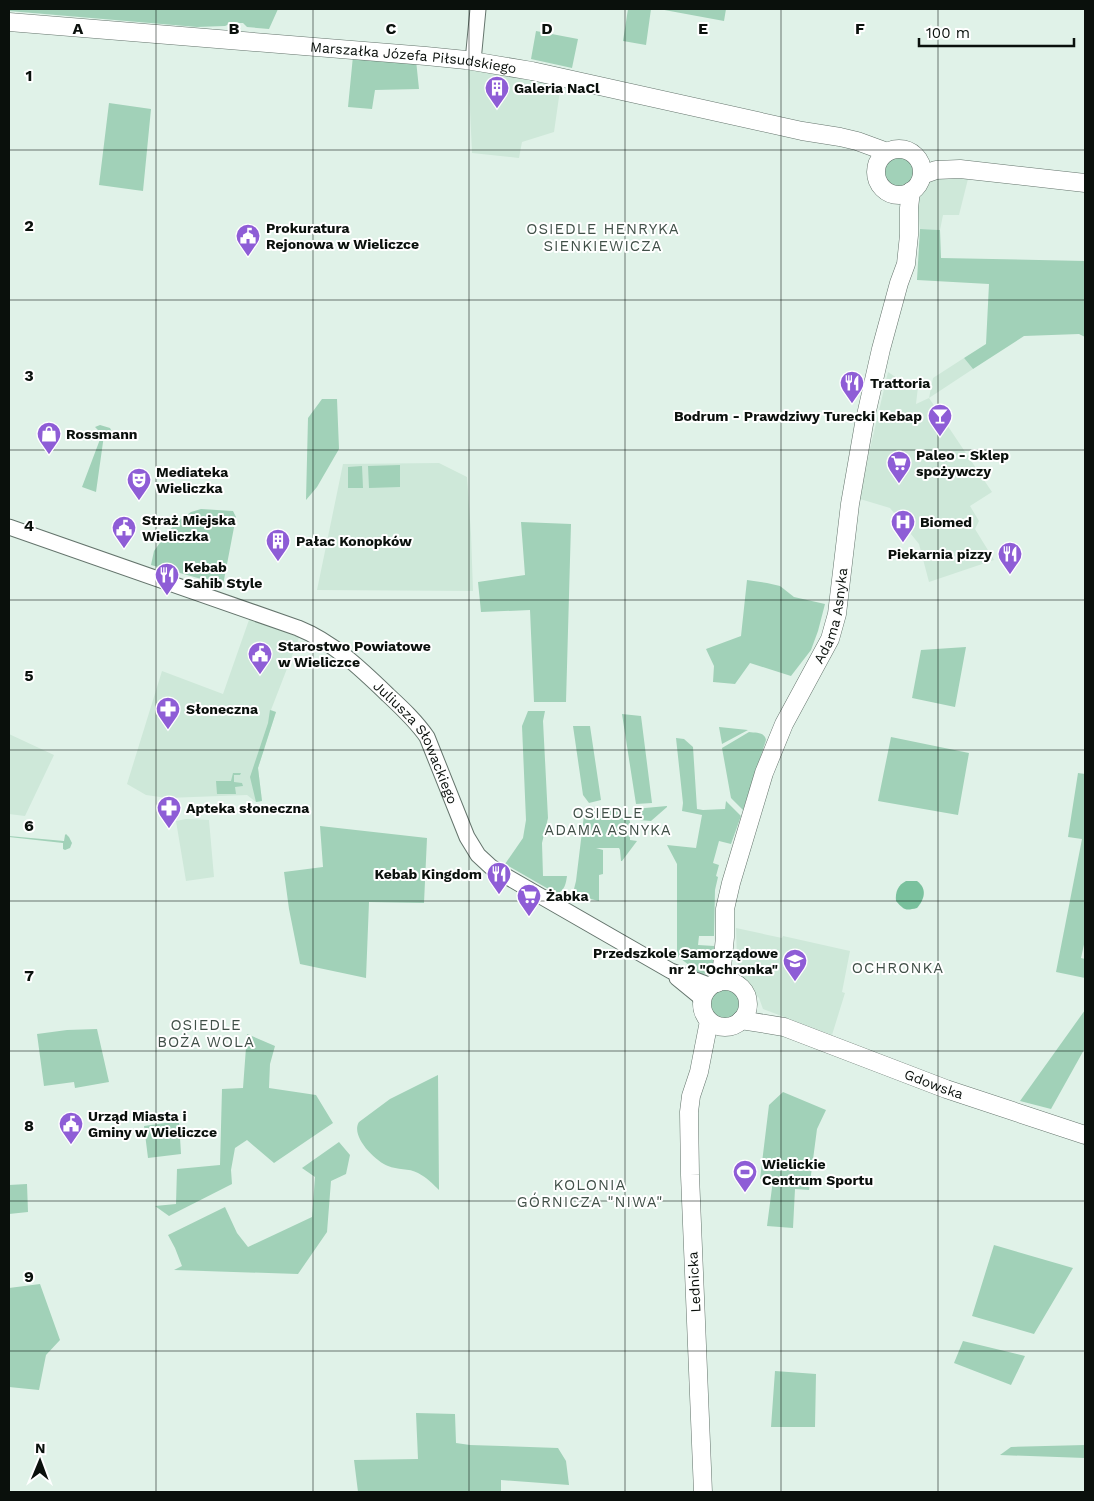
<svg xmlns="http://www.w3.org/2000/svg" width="1094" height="1501" viewBox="0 0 1094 1501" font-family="'Work Sans',sans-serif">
	<rect width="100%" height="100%" fill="#e0f2e8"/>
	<!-- built -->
	<path fill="#cee8d9" d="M 468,65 L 561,83 L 554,132 L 522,142 L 519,158 L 472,153 Z
		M 946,175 L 968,179 L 959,215 L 943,215 L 940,230 L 920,229 L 917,199 L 928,181 Z
		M 964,358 L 973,369 L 929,398 L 992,492 L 970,506 L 979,521 L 975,529 L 994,560 L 929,582 L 919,544 L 890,508 L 860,499 L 869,453 L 888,372 L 897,378 L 908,380 L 918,387 L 916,404 L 929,398 L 933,378 Z
		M 439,463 L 467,477 L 471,534 L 473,591 L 317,590 L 343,464 Z
		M 250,617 L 300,635 L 271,710 L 276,712 L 258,768 L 262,801 L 256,802 L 247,795 L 167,798 L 146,795 L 127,784 L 162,671 L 223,694 Z
		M 9,734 L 54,755 L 25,816 L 9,814 Z
		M 186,819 L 209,820 L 214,877 L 186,881 L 176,821 Z
		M 736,928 L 782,938 L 783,936 L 850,951 L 842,992 L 845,993 L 832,1035 L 763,1009 L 759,998 L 748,986 L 742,978 L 740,972 L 737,961 Z"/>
	<!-- green -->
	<path fill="#a1d1b8" d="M 9,9 L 278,9 L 269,29 L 247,27 L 243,23 L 232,23 L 225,26 L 197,27 L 9,11 Z
		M 628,9 L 651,9 L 646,45 L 623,41 Z
		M 659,9 L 726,9 L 724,21 Z
		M 536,31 L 578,39 L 572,68 L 531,59 Z
		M 353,56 L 416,60 L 419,89 L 375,90 L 372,109 L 348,107 Z
		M 109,103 L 151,109 L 143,191 L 99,185 Z
		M884 172a15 15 0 1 1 30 0a15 15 0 1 1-30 0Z
		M 920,229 L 940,230 L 941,258 L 1085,261 L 1085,337 L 1079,334 L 1024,336 L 973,369 L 964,358 L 986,344 L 989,284 L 917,280 Z
		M 322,399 L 337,399 L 339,449 L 317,487 L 306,500 L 308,418 Z
		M 100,425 L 110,428 L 113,434 L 110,440 L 104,435 L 96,492 L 82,487 L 102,434 L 95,427 Z
		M 400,465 L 400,487 L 369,488 L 368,466 Z
		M 362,466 L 363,488 L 348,488 L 348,467 Z
		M 201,509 L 233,511 L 236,517 L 223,585 L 151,565 L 154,551 L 167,533 L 178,521 L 191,512 Z
		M 521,522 L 571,524 L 566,702 L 534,702 L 530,610 L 481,612 L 478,582 L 525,575 Z
		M 747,580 L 767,583 L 780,586 L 794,597 L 825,604 L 818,631 L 811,650 L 791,676 L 750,663 L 735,684 L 713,682 L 714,666 L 706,649 L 741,636 Z
		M 966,647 L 955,707 L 912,698 L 921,650 Z
		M 270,710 L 276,712 L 258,768 L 262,801 L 256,802 L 250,777 L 268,723 Z
		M 528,711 L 545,711 L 543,721 L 548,818 L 542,843 L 543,876 L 567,876 C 566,883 565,890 557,894 L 505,864 L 523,838 L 526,820 L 522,726 Z
		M 622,714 L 641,716 L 652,803 L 636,804 Z
		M 573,726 L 590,726 L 601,800 L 589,803 L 583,795 Z
		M 719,727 L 748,730 L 722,744 Z
		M 749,732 C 756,733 765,732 766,740 L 743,810 L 731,798 L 722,748 Z
		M 891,737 L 969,753 L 958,815 L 878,801 Z
		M 676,738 L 684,739 L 693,747 L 697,809 L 703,810 L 725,809 L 726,801 L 741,816 L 731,844 L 719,841 L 713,863 L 719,865 L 716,876 L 718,877 L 715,890 L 714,936 L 699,936 L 698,945 L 714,946 L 714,968 C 709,974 704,975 696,973 L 693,968 L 677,956 L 677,864 L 667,845 L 696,848 L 702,815 L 682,811 L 683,803 Z
		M 233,773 L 241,773 L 240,775 L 234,775 L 234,782 L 242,783 L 243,786 L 235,787 L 236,794 L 217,794 L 216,781 L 231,781 Z
		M 1078,773 L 1085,774 L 1085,940 L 1081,958 L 1085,959 L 1085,978 L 1056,972 L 1082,839 L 1068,837 Z
		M 667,806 L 667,807 L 651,821 L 639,820 L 634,809 Z
		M 594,808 L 621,809 L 626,810 L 628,816 L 620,816 L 620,818 L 629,818 L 630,822 L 630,840 L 637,841 L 622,861 L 621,861 L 620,850 L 619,848 L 596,848 L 603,850 L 603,874 L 599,875 L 599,901 L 582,897 L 574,893 L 574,889 L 576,881 L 584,815 L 587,811 Z
		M 320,826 L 427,838 L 424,903 L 369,902 L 366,978 L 300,964 L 289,909 L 284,872 L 323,867 Z
		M 66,834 L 69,837 L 72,843 L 70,848 L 65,850 L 63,849 L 63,843 L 9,837 L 9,836 L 64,841 L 65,835 Z
		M710 1005a15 15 0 1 1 30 0a15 15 0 1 1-30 0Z
		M 1085,1010 L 1085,1048 L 1051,1109 L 1020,1101 Z
		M 97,1029 L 109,1082 L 75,1088 L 74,1082 L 44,1086 L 37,1034 L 67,1030 Z
		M 247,1034 L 275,1046 L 270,1064 L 269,1088 L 316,1095 L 333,1123 L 274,1163 L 247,1140 L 235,1148 L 231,1170 L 232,1184 L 169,1216 L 155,1206 L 176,1204 L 177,1169 L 220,1165 L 222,1089 L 243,1088 Z
		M 438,1075 L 439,1190 C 433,1184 426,1177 418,1173 C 409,1168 397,1170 388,1166 C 375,1161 350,1136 359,1122 L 390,1099 Z
		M 783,1092 L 826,1110 L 817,1129 L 809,1190 L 795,1189 L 793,1228 L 767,1226 L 773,1180 L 760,1179 L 769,1105 Z
		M 179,1121 L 181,1154 L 148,1158 L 144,1126 Z
		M 339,1142 L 350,1155 L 346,1174 L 331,1181 L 327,1232 L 298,1274 L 174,1270 L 182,1266 L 175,1248 L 168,1235 L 225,1207 L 237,1233 L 248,1247 L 312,1217 L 315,1177 L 302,1168 Z
		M 27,1184 L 28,1212 L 9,1214 L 9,1185 Z
		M 994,1245 L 1073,1268 L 1034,1334 L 972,1316 Z
		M 40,1284 L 60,1340 L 46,1355 L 39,1390 L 9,1387 L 9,1288 Z
		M 963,1341 L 1025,1356 L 1011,1385 L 954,1363 Z
		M 775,1371 L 816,1374 L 815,1427 L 771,1427 Z
		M 416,1413 L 455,1414 L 456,1443 L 470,1445 L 558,1448 L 566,1461 L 569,1485 L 501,1480 L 501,1492 L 358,1492 L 354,1460 L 418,1459 Z
		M 1085,1445 L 1085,1458 L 1000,1455 L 1011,1447 Z"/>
	<!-- water -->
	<path fill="#79c19d" d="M 906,881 L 917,881 C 928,889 924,900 917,908 C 905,911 904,910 896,901 C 895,892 898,885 906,881 Z"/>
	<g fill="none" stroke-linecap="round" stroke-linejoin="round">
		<defs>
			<g id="tertiary">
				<path d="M 473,61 L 478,9"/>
				<path id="s1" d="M 9,527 L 298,628 C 333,642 361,669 388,695 C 402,708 416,721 427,737 L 467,837 L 478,855 L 491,867 L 504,875 L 671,971 L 706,984 L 713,985"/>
				<path d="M 677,978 L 699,996 L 702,1002"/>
			</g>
			<g id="secondary">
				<path id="s2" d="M 9,22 L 426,56 L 466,60 L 532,71 L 802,131 L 840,137 L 857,141 L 887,152"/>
				<circle cx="899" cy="172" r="23"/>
				<path d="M 922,175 L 936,170 L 960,169 L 1085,183"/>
				<circle cx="725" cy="1004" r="23"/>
				<path id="s3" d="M 717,983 L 722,967 L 725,937 L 725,909 L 731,883 L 764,773 L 784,724 L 830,639 L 837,614 L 850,504 L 864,424 L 881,349 L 899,283 L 906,264 L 909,235 L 909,208 L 911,191"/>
				<path id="s4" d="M 741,1020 L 784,1027 L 946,1089 L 1085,1135"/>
				<path d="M 703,1492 L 690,1175 L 689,1112 L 691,1096 L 699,1072 L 709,1021"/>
			</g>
		</defs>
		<!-- tertiary casing -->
		<use href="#tertiary" stroke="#64746c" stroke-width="17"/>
		<!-- secondary casing -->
		<use href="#secondary" stroke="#64746c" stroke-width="19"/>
		<!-- tertiary -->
		<use href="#tertiary" stroke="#fff" stroke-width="15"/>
		<!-- secondary -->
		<use href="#secondary" stroke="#fff" stroke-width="18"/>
	</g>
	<!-- grid -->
	<path fill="none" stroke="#0a100c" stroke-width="1" stroke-opacity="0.55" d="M 156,9 L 156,1492M 313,9 L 313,1492M 469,9 L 469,1492M 625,9 L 625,1492M 781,9 L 781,1492M 938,9 L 938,1492M 9,150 L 1085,150M 9,300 L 1085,300M 9,450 L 1085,450M 9,600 L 1085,600M 9,750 L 1085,750M 9,901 L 1085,901M 9,1051 L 1085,1051M 9,1201 L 1085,1201M 9,1351 L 1085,1351"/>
	<!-- icons -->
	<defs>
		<symbol id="building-pin" viewBox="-11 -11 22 30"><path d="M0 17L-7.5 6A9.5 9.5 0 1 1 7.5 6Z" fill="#8e5dd6" stroke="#fff"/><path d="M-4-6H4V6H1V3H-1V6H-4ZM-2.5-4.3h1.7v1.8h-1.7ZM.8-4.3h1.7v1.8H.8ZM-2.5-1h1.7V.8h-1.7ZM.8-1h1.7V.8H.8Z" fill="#fff"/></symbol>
		<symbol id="civic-pin" viewBox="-11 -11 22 30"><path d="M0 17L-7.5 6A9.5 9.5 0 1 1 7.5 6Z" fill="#8e5dd6" stroke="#fff"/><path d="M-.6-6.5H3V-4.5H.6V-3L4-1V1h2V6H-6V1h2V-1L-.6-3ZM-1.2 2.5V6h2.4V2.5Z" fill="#fff"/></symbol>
		<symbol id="restaurant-pin" viewBox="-11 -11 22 30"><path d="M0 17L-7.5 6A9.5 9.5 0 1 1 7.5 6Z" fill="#8e5dd6" stroke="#fff"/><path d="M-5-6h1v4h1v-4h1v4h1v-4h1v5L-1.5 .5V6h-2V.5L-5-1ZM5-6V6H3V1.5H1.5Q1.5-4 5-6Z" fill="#fff"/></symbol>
		<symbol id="bar-pin" viewBox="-11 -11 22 30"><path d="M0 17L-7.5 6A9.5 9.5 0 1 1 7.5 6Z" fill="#8e5dd6" stroke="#fff"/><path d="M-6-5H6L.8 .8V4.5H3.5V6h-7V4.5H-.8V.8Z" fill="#fff"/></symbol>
		<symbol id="shop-pin" viewBox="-11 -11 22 30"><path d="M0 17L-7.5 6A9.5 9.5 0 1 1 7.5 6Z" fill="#8e5dd6" stroke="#fff"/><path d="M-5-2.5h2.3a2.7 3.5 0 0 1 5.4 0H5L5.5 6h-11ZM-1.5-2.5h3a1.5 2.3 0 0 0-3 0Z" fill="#fff"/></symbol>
		<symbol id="supermarket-pin" viewBox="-11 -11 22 30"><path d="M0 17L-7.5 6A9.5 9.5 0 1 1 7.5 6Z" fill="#8e5dd6" stroke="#fff"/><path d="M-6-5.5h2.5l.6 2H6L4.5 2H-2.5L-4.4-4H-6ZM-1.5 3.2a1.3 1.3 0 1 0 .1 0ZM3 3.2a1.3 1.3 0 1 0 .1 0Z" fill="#fff"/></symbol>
		<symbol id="theatre-pin" viewBox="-11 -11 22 30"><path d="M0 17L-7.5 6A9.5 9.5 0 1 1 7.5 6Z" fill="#8e5dd6" stroke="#fff"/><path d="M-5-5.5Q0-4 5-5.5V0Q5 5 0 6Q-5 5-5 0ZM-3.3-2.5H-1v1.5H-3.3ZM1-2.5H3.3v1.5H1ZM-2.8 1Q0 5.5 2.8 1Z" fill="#fff"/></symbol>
		<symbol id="hospital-pin" viewBox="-11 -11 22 30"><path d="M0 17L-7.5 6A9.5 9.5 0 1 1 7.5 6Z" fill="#8e5dd6" stroke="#fff"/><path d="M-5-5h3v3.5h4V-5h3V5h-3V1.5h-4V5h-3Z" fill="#fff"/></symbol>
		<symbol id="pharmacy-pin" viewBox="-11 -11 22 30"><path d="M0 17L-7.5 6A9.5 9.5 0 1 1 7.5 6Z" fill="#8e5dd6" stroke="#fff"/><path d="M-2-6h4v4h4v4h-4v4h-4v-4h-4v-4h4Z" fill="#fff"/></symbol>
		<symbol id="school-pin" viewBox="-11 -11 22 30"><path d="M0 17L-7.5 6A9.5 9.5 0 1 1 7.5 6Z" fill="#8e5dd6" stroke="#fff"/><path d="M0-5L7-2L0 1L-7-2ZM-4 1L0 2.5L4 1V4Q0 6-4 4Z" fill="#fff"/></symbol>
		<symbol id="stadium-pin" viewBox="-11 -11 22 30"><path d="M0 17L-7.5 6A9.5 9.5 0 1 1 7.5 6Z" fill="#8e5dd6" stroke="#fff"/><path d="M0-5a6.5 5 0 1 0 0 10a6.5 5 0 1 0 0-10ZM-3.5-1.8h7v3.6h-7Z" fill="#fff"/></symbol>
	</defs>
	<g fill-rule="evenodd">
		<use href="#building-pin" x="483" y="74" width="28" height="38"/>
		<use href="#civic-pin" x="234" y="222" width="28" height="38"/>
		<use href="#restaurant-pin" x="838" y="369" width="28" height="38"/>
		<use href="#bar-pin" x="926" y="402" width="28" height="38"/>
		<use href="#shop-pin" x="35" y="420" width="28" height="38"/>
		<use href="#supermarket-pin" x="885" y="449" width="28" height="38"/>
		<use href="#theatre-pin" x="125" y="466" width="28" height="38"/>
		<use href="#hospital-pin" x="889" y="508" width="28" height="38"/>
		<use href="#civic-pin" x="110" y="514" width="28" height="38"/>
		<use href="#building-pin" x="264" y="527" width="28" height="38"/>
		<use href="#restaurant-pin" x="996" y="540" width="28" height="38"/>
		<use href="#restaurant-pin" x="153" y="561" width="28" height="38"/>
		<use href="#civic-pin" x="246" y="640" width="28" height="38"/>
		<use href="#pharmacy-pin" x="154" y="695" width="28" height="38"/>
		<use href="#pharmacy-pin" x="155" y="794" width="28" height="38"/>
		<use href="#restaurant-pin" x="485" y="860" width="28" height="38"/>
		<use href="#supermarket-pin" x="515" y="882" width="28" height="38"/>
		<use href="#school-pin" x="781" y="947" width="28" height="38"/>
		<use href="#civic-pin" x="57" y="1110" width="28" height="38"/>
		<use href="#stadium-pin" x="731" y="1158" width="28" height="38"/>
	</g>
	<g text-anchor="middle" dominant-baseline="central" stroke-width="4" stroke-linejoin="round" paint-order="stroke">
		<!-- street labels -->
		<g font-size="14" fill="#0a100c" stroke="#fff">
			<text stroke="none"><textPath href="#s2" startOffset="406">Marszałka Józefa Piłsudskiego</textPath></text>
			<text stroke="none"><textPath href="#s3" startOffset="389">Adama Asnyka</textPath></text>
			<text stroke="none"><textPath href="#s1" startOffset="475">Juliusza Słowackiego</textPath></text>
			<text stroke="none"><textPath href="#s4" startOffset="204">Gdowska</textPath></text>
			<text transform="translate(694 1282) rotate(-93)">Lednicka</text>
		</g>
		<!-- poi labels -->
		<g font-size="14" font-weight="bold" fill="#0a100c" stroke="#fff" text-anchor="start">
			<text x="514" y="88">Galeria NaCl</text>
			<text x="266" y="228">Prokuratura<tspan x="266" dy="16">Rejonowa w Wieliczce</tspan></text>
			<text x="870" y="383">Trattoria</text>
			<text x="922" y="416" text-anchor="end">Bodrum - Prawdziwy Turecki Kebap</text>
			<text x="66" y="434">Rossmann</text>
			<text x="916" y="455">Paleo - Sklep<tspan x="916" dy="16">spożywczy</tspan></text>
			<text x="156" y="472">Mediateka<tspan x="156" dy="16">Wieliczka</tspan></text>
			<text x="142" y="520">Straż Miejska<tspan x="142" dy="16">Wieliczka</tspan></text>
			<text x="920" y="522">Biomed</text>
			<text x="296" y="541">Pałac Konopków</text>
			<text x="992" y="554" text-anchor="end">Piekarnia pizzy</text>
			<text x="184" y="567">Kebab<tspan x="184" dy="16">Sahib Style</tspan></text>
			<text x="278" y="646">Starostwo Powiatowe<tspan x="278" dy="16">w Wieliczce</tspan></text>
			<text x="186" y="709">Słoneczna</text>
			<text x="186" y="808">Apteka słoneczna</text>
			<text x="482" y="874" text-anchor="end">Kebab Kingdom</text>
			<text x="546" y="896">Żabka</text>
			<text x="778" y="953" text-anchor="end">Przedszkole Samorządowe<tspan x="778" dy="16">nr 2 "Ochronka"</tspan></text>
			<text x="88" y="1116">Urząd Miasta i<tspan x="88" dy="16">Gminy w Wieliczce</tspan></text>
			<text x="762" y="1164">Wielickie<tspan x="762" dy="16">Centrum Sportu</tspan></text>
		</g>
		<!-- neighbourhood labels -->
		<g font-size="15" letter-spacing="1" fill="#415048" stroke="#fff">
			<text x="603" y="229">OSIEDLE HENRYKA<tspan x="603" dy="17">SIENKIEWICZA</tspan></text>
			<text x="608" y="813">OSIEDLE<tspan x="608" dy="17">ADAMA ASNYKA</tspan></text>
			<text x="898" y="968">OCHRONKA</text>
			<text x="206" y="1025">OSIEDLE<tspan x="206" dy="17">BOŻA WOLA</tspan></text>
			<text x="590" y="1185">KOLONIA<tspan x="590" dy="17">GÓRNICZA "NIWA"</tspan></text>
		</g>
	</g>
	<g font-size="16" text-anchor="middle" font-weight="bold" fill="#0a100c" stroke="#fff" stroke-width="4" stroke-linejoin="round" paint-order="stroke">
		<text x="78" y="34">A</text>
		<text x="234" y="34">B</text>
		<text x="391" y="34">C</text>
		<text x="547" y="34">D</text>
		<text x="703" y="34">E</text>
		<text x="860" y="34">F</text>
		<text x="29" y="81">1</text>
		<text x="29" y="231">2</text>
		<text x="29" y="381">3</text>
		<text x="29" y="531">4</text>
		<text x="29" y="681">5</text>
		<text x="29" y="831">6</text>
		<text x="29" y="981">7</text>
		<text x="29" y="1131">8</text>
		<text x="29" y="1282">9</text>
	</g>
	<!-- border -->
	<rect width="1094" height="1501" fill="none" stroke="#0a100c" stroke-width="20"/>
	<!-- north arrow -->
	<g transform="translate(40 1461) rotate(1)" stroke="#ffffff" stroke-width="4" paint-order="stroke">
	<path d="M0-4L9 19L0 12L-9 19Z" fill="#0a100c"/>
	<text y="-8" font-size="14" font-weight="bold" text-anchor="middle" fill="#0a100c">N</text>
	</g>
	<!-- scale -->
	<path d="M919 38v8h155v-8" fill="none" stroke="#0a100c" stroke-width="2.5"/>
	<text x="926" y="38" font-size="15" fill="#0a100c" stroke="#ffffff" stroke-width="4" paint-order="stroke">100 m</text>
</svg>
